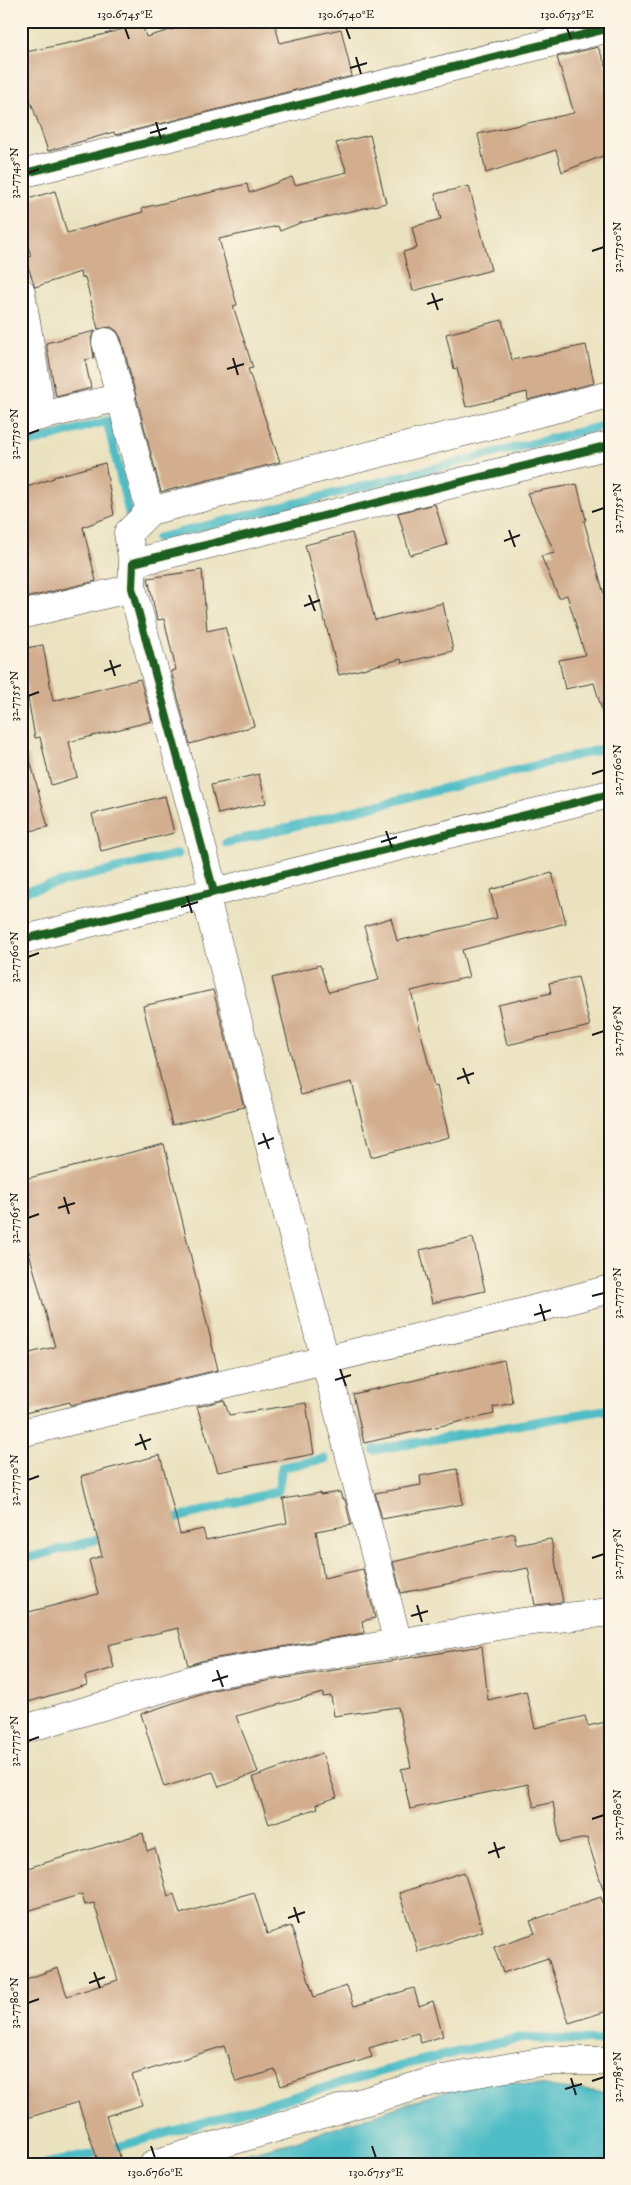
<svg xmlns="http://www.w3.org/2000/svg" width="631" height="2185" viewBox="0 0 631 2185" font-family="'IM FELL DW Pica',serif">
	<rect width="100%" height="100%" fill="#fcf5e5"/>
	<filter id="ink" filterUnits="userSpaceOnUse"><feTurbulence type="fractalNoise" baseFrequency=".02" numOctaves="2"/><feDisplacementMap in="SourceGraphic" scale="10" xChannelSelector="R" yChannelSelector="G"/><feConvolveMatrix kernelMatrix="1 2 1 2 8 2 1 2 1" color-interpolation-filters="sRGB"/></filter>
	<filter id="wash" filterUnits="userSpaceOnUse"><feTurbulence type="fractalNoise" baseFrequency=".0096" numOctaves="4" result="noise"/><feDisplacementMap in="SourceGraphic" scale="20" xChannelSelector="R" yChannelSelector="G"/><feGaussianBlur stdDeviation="1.12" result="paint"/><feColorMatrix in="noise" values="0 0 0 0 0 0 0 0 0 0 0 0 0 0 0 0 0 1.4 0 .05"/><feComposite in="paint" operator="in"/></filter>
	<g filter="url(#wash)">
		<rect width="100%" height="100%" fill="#eae2bf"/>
		<!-- water -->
		<path fill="#4fbdc6" stroke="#366c71" d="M 481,2079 L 610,2093 L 610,2164 L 204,2164 L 293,2142 Z"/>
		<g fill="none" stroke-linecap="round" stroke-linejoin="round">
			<!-- stream -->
			<path stroke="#4fbdc6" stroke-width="9" d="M 21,445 L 107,421 L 130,517
				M 158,538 L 610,424
				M 226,843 L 610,747
				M 21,892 L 178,854
				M 374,1450 L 610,1409
				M 166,1521 L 278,1491 L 282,1467 L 325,1459
				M 21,1560 L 107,1537
				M 45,2164 L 89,2155 L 415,2062 L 519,2038 L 610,2041"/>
		</g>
		<g id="blocks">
			<!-- building -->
			<path fill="#d2ad8e" d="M 202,21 L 274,21 L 280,43 L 341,29 L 352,76 L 115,135 L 114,132 L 48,151 L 30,99 L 21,101 L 21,53 L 79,41 L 142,24 L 146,37 Z
				M 598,47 L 610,75 L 610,153 L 562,172 L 556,150 L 486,173 L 478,134 L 574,113 L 557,57 Z
				M 370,135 L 386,203 L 300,223 L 280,231 L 278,226 L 219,239 L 237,305 L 233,306 L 253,368 L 248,369 L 280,462 L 161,492 L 121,338 L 117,331 L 111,327 L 98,329 L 85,277 L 81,278 L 80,272 L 35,287 L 25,258 L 31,256 L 21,224 L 21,201 L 55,191 L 67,233 L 143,212 L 142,208 L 247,184 L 249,193 L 292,177 L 295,185 L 347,172 L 336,143 Z
				M 469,186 L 491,270 L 413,291 L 403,252 L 417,248 L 412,227 L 441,219 L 435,194 Z
				M 502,320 L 512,360 L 586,345 L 594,383 L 528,400 L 527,392 L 466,407 L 457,368 L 454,369 L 446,334 Z
				M 95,331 L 91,338 L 94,358 L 85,360 L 91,388 L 56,397 L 46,343 Z
				M 105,463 L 114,515 L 83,527 L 96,581 L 21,599 L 21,489 L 54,478 L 53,477 Z
				M 577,484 L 586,520 L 584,521 L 610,616 L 610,716 L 604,717 L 594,683 L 565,689 L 559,660 L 585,655 L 567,595 L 559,598 L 541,556 L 555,553 L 527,493 Z
				M 435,504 L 447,545 L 410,555 L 398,513 Z
				M 352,533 L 375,620 L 443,603 L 453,651 L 402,663 L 401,659 L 339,675 L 305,545 Z
				M 202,570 L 207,631 L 225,627 L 254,726 L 190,744 L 171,671 L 176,670 L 164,619 L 157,620 L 148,578 Z
				M 43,645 L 53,701 L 140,679 L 152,721 L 69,742 L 77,777 L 51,785 L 40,737 L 35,738 L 25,681 L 21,681 L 21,649 Z
				M 29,756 L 48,827 L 21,833 L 21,757 Z
				M 259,774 L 266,803 L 218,814 L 211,785 Z
				M 165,796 L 174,833 L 101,851 L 92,814 Z
				M 552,873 L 566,923 L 462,950 L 469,977 L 411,991 L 434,1087 L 437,1086 L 449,1137 L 371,1157 L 352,1082 L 301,1095 L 272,978 L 320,965 L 329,992 L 379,980 L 364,926 L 391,918 L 397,941 L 497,918 L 490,890 Z
				M 578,977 L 590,1026 L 507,1045 L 498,1005 L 551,993 L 549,983 Z
				M 213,990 L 244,1107 L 172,1125 L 143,1006 Z
				M 164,1144 L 218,1370 L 71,1405 L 70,1402 L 21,1414 L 21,1355 L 55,1347 L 21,1223 L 21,1180 Z
				M 473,1238 L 485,1291 L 432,1303 L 420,1250 Z
				M 504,1360 L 513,1403 L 493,1407 L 494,1414 L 364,1443 L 353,1394 Z
				M 224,1400 L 229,1415 L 306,1403 L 314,1454 L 218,1472 L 197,1407 Z
				M 160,1455 L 180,1534 L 203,1529 L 206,1540 L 287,1523 L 283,1499 L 320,1493 L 320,1495 L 340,1492 L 342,1499 L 345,1499 L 351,1525 L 316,1531 L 324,1578 L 363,1569 L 375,1618 L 362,1621 L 364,1633 L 205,1660 L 188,1665 L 178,1628 L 108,1645 L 114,1668 L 85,1676 L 87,1685 L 21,1704 L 21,1614 L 98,1594 L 89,1560 L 102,1556 L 81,1476 Z
				M 457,1469 L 463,1504 L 382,1519 L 375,1493 L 421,1485 L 420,1476 Z
				M 514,1533 L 516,1545 L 551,1539 L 563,1602 L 535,1605 L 528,1568 L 401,1593 L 393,1562 Z
				M 482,1646 L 488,1700 L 526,1691 L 535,1728 L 585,1716 L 588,1726 L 610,1721 L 610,1891 L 604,1892 L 587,1838 L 560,1843 L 553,1802 L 534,1807 L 528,1784 L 410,1809 L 401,1769 L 411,1767 L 398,1707 L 334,1716 L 331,1696 L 323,1697 L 323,1693 L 236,1716 L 258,1772 L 219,1787 L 213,1772 L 164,1787 L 141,1714 L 212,1690 Z
				M 322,1753 L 337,1797 L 317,1804 L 318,1808 L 269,1824 L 253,1777 Z
				M 143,1833 L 147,1851 L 155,1848 L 168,1896 L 174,1894 L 180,1914 L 254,1892 L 267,1934 L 291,1926 L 314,1997 L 347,1986 L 354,2006 L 414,1988 L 419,2006 L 433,2001 L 443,2036 L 421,2043 L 418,2033 L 369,2048 L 372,2057 L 281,2086 L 275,2070 L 236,2082 L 224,2046 L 132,2075 L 142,2105 L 106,2116 L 121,2160 L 111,2164 L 99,2164 L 78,2102 L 21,2120 L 21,1981 L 58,1968 L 67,1996 L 118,1980 L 94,1903 L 85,1905 L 82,1894 L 21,1913 L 21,1870 Z
				M 464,1872 L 483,1931 L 418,1952 L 399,1893 Z
				M 601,1897 L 610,1925 L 610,2010 L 569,2023 L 548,1958 L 503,1973 L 494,1947 L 535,1933 L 530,1921 Z"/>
		</g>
	</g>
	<g filter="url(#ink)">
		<use href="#blocks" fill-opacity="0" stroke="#3b3a34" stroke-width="1"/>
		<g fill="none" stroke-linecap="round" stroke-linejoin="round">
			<defs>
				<path id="minor" d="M 21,174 L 610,28
					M 21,292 L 42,416
					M 106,342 L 150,511 L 610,395
					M 21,421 L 121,397
					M 133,563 L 128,533 L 150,511
					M 21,615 L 132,588
					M 214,892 L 132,588 L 133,563 L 610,445
					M 205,894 L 398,1643
					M 21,940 L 610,794
					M 21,1433 L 520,1313 L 610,1289
					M 21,1730 L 208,1675 L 515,1623 L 610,1612
					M 154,2164 L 437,2080 L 546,2061 L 610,2061"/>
			</defs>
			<!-- minor casing -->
			<use href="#minor" stroke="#3b3a34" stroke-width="29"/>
			<!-- minor -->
			<use href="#minor" stroke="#fff" stroke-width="28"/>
			<defs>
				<path id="cycleway" d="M 21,174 L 610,28
					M 214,892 L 132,588 L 133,563 L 610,445
					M 21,940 L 610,794"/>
			</defs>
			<!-- cycleway casing -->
			<use href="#cycleway" stroke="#fcf5e5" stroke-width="11"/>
			<!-- cycleway -->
			<use href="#cycleway" stroke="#1b5e20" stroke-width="8"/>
		</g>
	</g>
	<!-- ticks -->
	<path fill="none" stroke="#1c1c1c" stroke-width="2" d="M 125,28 L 129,39M 346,28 L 350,39M 567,28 L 571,39M 356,57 L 361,74M 350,68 L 367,63M 156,122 L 161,139M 150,133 L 167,128M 28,173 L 39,169M 592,251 L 604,247M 432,293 L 438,310M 427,304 L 443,299M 233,358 L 238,375M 227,369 L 244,364M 28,434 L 39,430M 592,512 L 604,508M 509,530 L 515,547M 504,541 L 520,535M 309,595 L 315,611M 304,606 L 320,600M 110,660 L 115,676M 104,671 L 121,665M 28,696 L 39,692M 592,774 L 604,770M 386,831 L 392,848M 381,842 L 397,837M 187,896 L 192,913M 181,907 L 198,902M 28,957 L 39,953M 592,1035 L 604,1031M 463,1068 L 469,1084M 457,1079 L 474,1073M 263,1133 L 269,1149M 258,1144 L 274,1138M 64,1197 L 69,1214M 58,1208 L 75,1203M 28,1218 L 39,1214M 592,1296 L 604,1293M 540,1304 L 545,1321M 534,1315 L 551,1310M 340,1369 L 346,1386M 335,1380 L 351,1375M 140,1434 L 146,1450M 135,1445 L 151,1439M 28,1480 L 39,1476M 592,1558 L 604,1554M 417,1605 L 422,1622M 411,1616 L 428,1611M 217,1670 L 223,1687M 212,1681 L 228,1676M 28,1741 L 39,1737M 592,1819 L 604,1815M 494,1842 L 499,1858M 488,1853 L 505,1847M 294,1907 L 299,1923M 288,1918 L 305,1912M 94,1972 L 100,1988M 89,1983 L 105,1977M 28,2003 L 39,1999M 571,2078 L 576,2095M 592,2081 L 604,2077M 565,2089 L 582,2084M 151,2146 L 155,2158M 372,2146 L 376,2158"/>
	<!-- margin -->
	<rect width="631" height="2185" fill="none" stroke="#fcf5e5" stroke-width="55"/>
	<rect x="28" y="28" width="576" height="2130" fill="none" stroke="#1c1c1c" stroke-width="2"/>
	<g font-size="12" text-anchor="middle" fill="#1c1c1c">
		<text x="125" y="18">130.6745°E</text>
		<text x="346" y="18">130.6740°E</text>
		<text x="567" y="18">130.6735°E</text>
		<text transform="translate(14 173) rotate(-90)" y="4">32.7745°N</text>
		<text transform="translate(617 247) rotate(-90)" y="4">32.7750°N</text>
		<text transform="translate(14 434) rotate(-90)" y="4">32.7750°N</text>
		<text transform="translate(617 508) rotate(-90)" y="4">32.7755°N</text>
		<text transform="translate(14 696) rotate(-90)" y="4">32.7755°N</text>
		<text transform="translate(617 770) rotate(-90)" y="4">32.7760°N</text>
		<text transform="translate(14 957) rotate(-90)" y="4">32.7760°N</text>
		<text transform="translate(617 1031) rotate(-90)" y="4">32.7765°N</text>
		<text transform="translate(14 1218) rotate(-90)" y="4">32.7765°N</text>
		<text transform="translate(617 1293) rotate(-90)" y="4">32.7770°N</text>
		<text transform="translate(14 1480) rotate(-90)" y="4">32.7770°N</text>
		<text transform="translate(617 1554) rotate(-90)" y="4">32.7775°N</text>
		<text transform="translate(14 1741) rotate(-90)" y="4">32.7775°N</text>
		<text transform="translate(617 1815) rotate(-90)" y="4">32.7780°N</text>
		<text transform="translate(14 2003) rotate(-90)" y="4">32.7780°N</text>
		<text transform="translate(617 2077) rotate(-90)" y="4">32.7785°N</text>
		<text x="155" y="2176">130.6760°E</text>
		<text x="376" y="2176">130.6755°E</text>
	</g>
</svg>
